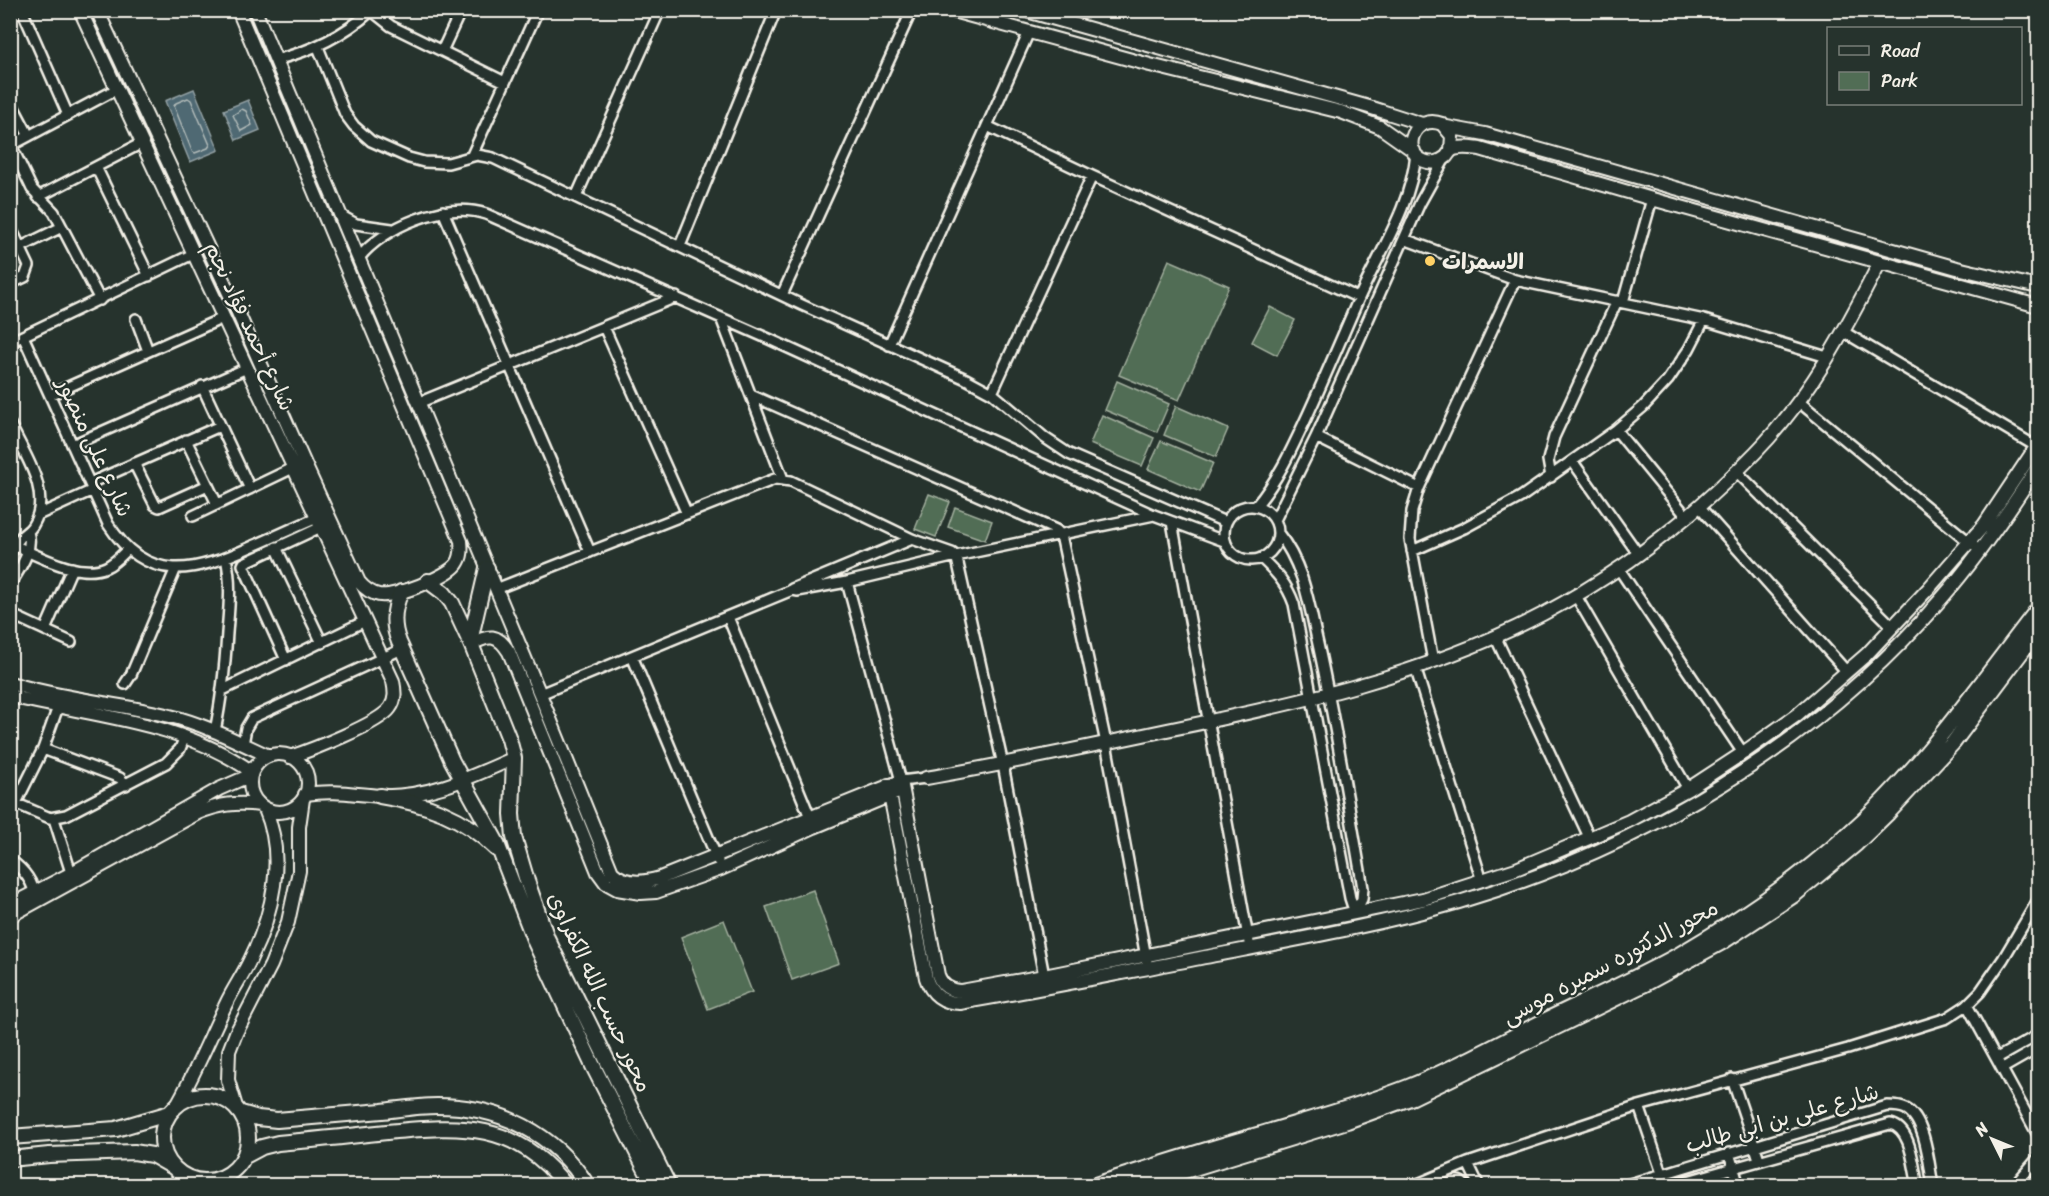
<svg xmlns="http://www.w3.org/2000/svg" width="2049" height="1196" viewBox="0 0 2049 1196" font-family="Sriracha,'Playpen Sans Arabic',sans-serif">
	<rect width="100%" height="100%" fill="#26332d"/>
	<filter id="ink" filterUnits="userSpaceOnUse"><feTurbulence type="fractalNoise" baseFrequency=".0167" numOctaves="2"/><feDisplacementMap in="SourceGraphic" scale="12" xChannelSelector="R" yChannelSelector="G"/><feConvolveMatrix kernelMatrix="1 2 1 2 8 2 1 2 1" color-interpolation-filters="sRGB"/></filter>
	<g filter="url(#ink)">
		<!-- green -->
		<path fill="#516d55" stroke="#a2af9e" stroke-width="1.5" d="M 1169,260 L 1229,286 L 1179,400 L 1119,375 Z
			M 1270,307 L 1295,320 L 1277,355 L 1252,342 Z
			M 1117,381 L 1169,404 L 1157,432 L 1105,410 Z
			M 1176,406 L 1228,429 L 1216,457 L 1164,435 Z
			M 1102,415 L 1154,438 L 1142,466 L 1090,444 Z
			M 1161,441 L 1213,463 L 1200,492 L 1148,469 Z
			M 929,494 L 950,502 L 936,537 L 915,529 Z
			M 955,507 L 992,521 L 985,540 L 948,527 Z
			M 813,890 L 839,963 L 792,980 L 766,907 Z
			M 724,920 L 752,992 L 708,1009 L 681,937 Z"/>
		<!-- water -->
		<path fill="#4f6973" stroke="#919fa2" stroke-width="1.5" d="M 194,89 L 219,150 L 190,162 L 165,101 Z
			M 248,100 L 260,130 L 236,140 L 224,110 Z"/>
		<g fill="none" stroke-linecap="round" stroke-linejoin="round">
			<!-- shore -->
			<path stroke="#b2bbb9" stroke-width="1.5" d="M 188,98 L 191,100 L 210,145 L 208,148 L 195,153 L 192,151 L 174,106 L 176,103 Z
				M 242,109 L 246,111 L 252,125 L 241,131 L 233,115 Z"/>
			<defs>
				<path id="street" d="M 22,10 L 68,115
					M 371,10 L 391,26 L 505,82
					M 10,13 L 16,10
					M 318,47 L 345,114 L 354,126 L 371,141 L 409,158 L 424,162 L 448,163 L 477,155 L 493,158 L 802,305 L 966,379 L 992,393 L 1045,438 L 1069,454 L 1225,522
					M 442,51 L 461,10
					M 275,60 C 312,51 343,36 371,11
					M 10,100 L 29,136
					M 987,126 L 1092,176 L 1359,298
					M 11,145 L 32,189 L 54,212 L 100,300
					M 10,146 L 117,89
					M 472,155 L 538,10
					M 96,167 L 149,276
					M 38,197 L 142,143
					M 576,197 L 660,10
					M 443,211 L 590,552
					M 340,215 L 356,224 L 392,229
					M 10,226 L 29,266 L 25,277 L 10,284
					M 1404,239 L 1515,280 L 1704,320 L 1827,357
					M 680,246 L 776,10
					M 21,247 L 62,227
					M 358,259 C 384,226 445,201 486,214 L 769,339 L 1154,515 L 1224,541
					M 782,295 L 912,10
					M 1623,302 L 1652,199
					M 721,318 L 783,479
					M 136,319 L 148,351
					M 604,327 L 687,514
					M 1844,332 L 2037,447
					M 23,336 L 108,524 C 148,586 196,572 253,546 C 274,537 295,527 317,518
					M 10,342 L 193,254
					M 889,345 L 1029,32
					M 202,386 L 250,489
					M 992,393 L 1092,176
					M 50,395 L 223,318
					M 751,395 L 1056,530 L 1061,535 L 1106,743 L 1148,968
					M 1798,401 L 1974,546
					M 418,403 L 676,297
					M 10,424 C 24,454 53,493 33,525 C 30,531 24,533 20,538 C 16,543 13,549 10,554
					M 1616,430 L 1687,517
					M 1316,437 L 1419,488
					M 186,440 L 217,504
					M 72,445 L 247,368
					M 1573,462 L 1639,555
					M 134,463 L 155,505 L 159,507 L 208,485
					M 1736,471 L 1893,627
					M 1551,477 L 1548,460 L 1554,437 L 1617,301
					M 90,483 L 220,426
					M1224 533a27 27 0 1 1 54 0a27 27 0 1 1-54 0Z
					M 1256,506 C 1277,481 1290,453 1304,423 C 1323,382 1341,339 1359,298 C 1380,251 1411,206 1416,154
					M 1699,506 L 1847,672
					M 38,515 L 93,490
					M 193,516 L 293,468
					M 1275,520 L 1316,437 L 1420,203 L 1445,158
					M 1172,522 L 1250,948
					M 1278,533 C 1304,565 1309,605 1318,644 C 1336,725 1349,807 1363,888 L 1362,899 L 1355,913
					M 15,546 C 40,556 79,579 106,567 C 115,563 121,556 128,549
					M 276,547 L 322,643
					M 1412,551 L 1464,528 L 1521,497 L 1616,430 L 1643,407 L 1668,380 L 1689,349 L 1704,320
					M 1261,558 C 1276,572 1287,584 1294,604 L 1350,898 L 1355,913
					M 1619,569 L 1743,753
					M 847,582 L 901,781 L 926,778
					M 10,585 C 19,569 34,551 28,532
					M 496,589 L 775,479 L 791,481 L 912,539 L 952,553 L 957,559 L 1003,765 L 1045,981
					M 792,589 L 912,539
					M 1576,596 L 1688,789
					M 10,614 L 71,642
					M 728,617 L 812,822
					M 45,630 L 72,568
					M 1495,636 L 1590,839
					M 632,656 L 718,861
					M 286,660 L 243,565 L 244,563 L 321,527
					M 1433,661 L 1410,539 L 1412,511 L 1419,488 L 1515,280
					M 1415,667 L 1482,881
					M 125,684 L 131,675 L 176,568
					M 223,690 L 365,621
					M 540,694 L 792,590 L 797,591 L 847,582 L 956,556 L 1154,515
					M 215,731 C 222,698 225,667 227,633 C 229,608 232,583 226,558
					M 243,744 L 246,728 L 252,718 L 402,649
					M 43,749 L 120,778 L 126,785
					M 17,804 L 50,818 L 66,815 L 166,763 L 180,749 L 185,736
					M 10,815 L 43,749 L 58,707
					M 54,819 L 73,879
					M 10,860 C 23,869 33,881 35,897
					M 1967,1005 L 2038,1135
					M 1997,1058 L 2038,1035
					M 2003,1068 L 2038,1048
					M 1732,1079 L 1759,1159
					M 1639,1106 L 1662,1173
					M 1729,1153 L 1739,1186
					M 1468,1163 L 1479,1186
					M 1413,1186 L 1468,1163 L 1639,1106 L 1848,1049 L 1947,1018 L 1967,1005 L 1980,992 L 2003,959 L 2038,900
					M 1444,1186 C 1452,1182 1459,1177 1465,1186
					M 1623,1186 L 1887,1106 C 1894,1106 1900,1106 1906,1109 C 1926,1120 1929,1165 1933,1186
					M 1670,1186 L 1890,1124 C 1912,1128 1913,1167 1918,1186
					M 2014,1186 L 2038,1158
					M 2031,1186 L 2038,1177"/>
				<path id="secondary" d="M 80,10 L 393,681 C 395,691 396,700 390,708 C 379,724 311,750 290,757
					M 97,10 L 236,308 L 308,471 L 359,582 C 364,588 370,593 379,595 C 394,598 447,577 457,564 C 462,557 462,550 461,541 L 238,10
					M 255,10 L 540,694 L 612,872 C 625,885 643,883 660,878 L 901,781 L 938,975 C 942,986 950,991 961,991 L 1044,976 L 1423,899 L 1516,869 L 1629,821 L 1688,789 L 1743,753 L 1798,714 L 1867,654 L 1929,588 L 1984,525 L 2038,444
					M 949,10 L 1150,65 L 1341,112 L 1380,127 L 1414,151
					M 1023,10 L 1369,107 L 1422,124
					M 1447,127 L 1485,134 L 1957,268 L 2038,287
					M 1451,150 L 1452,136 L 1442,124 C 1415,113 1399,150 1424,161 C 1431,164 1440,162 1446,157 C 1448,155 1449,152 1452,150 C 1459,146 1472,148 1480,149 L 1652,199 L 2038,306
					M 471,644 C 489,635 497,633 509,652 L 598,872 L 606,883 L 617,889 L 641,893 L 656,892 L 721,869 L 814,827 L 896,793
					M 10,683 C 62,699 117,703 170,716 C 204,724 236,741 269,756
					M 10,696 C 95,717 179,720 252,772
					M250 783a29 29 0 1 1 58 0a29 29 0 1 1-58 0Z
					M 926,778 C 1007,764 1087,747 1167,730 C 1295,704 1426,675 1543,614 C 1623,572 1693,517 1756,452 C 1809,398 1846,329 1880,262
					M 888,785 L 926,978 C 931,994 943,1003 960,1003 C 1038,990 1116,974 1195,959 C 1283,942 1372,927 1459,902 C 1643,848 1817,744 1942,598 C 1978,557 2009,511 2038,466
					M 305,794 C 334,790 352,794 380,796 C 428,798 471,777 514,758
					M 10,905 L 70,874 L 219,789 L 251,775
					M 10,916 L 198,813 C 219,804 237,802 260,805
					M 236,1107 L 228,1080 L 229,1051 L 236,1033 L 271,965 L 288,922 L 299,871 L 299,827 L 303,799
					M 175,1108 C 195,1074 209,1039 226,1004 C 233,989 243,975 250,960 C 273,914 286,857 265,809"/>
				<path id="primary" d="M 428,581 L 444,593 L 452,603 L 471,644 L 509,739 L 514,758 L 512,814 L 514,837 L 527,881 L 547,938 L 669,1186
					M 401,592 C 393,609 392,625 399,642 L 452,761 L 496,841 L 535,942 L 593,1066 L 654,1186
					M 470,641 L 487,568
					M 380,796 C 424,803 464,816 496,849
					M162 1138a43 43 0 1 1 86 0a43 43 0 1 1-86 0Z
					M 241,1113 L 258,1118 L 277,1120 C 312,1117 347,1114 382,1111 C 400,1109 419,1106 437,1106 C 500,1106 554,1133 588,1186
					M 10,1137 L 116,1129 L 170,1113
					M 245,1156 L 262,1147 L 278,1143 C 314,1140 351,1136 387,1132 C 462,1125 515,1121 566,1186
					M 10,1159 L 49,1155 L 134,1152 L 152,1155 L 173,1167
					M 1092,1186 C 1148,1168 1204,1150 1261,1134 C 1310,1119 1360,1106 1408,1087 C 1456,1068 1501,1042 1546,1020 C 1591,998 1637,978 1680,954 C 1739,920 1796,881 1847,835 C 1922,769 1977,687 2038,609
					M 1136,1186 L 1347,1121 L 1413,1097 L 1643,985 L 1724,941 L 1794,895 L 1856,844 L 1888,813 L 1953,743 L 2038,630"/>
			</defs>
			<!-- street casing -->
			<use href="#street" stroke="#f4f1e8" stroke-width="14"/>
			<!-- secondary casing -->
			<use href="#secondary" stroke="#f4f1e8" stroke-width="16"/>
			<!-- primary casing -->
			<use href="#primary" stroke="#f4f1e8" stroke-width="18"/>
			<!-- street -->
			<use href="#street" stroke="#26332d" stroke-width="9"/>
			<!-- secondary -->
			<use href="#secondary" stroke="#26332d" stroke-width="12"/>
			<!-- primary -->
			<use href="#primary" stroke="#26332d" stroke-width="14"/>
		</g>
	</g>
	<!-- markers -->
	<circle fill="#ffd166" stroke="#26332d" stroke-width="2" cx="1430" cy="261" r="6"/>
	<g text-anchor="middle" dominant-baseline="central" stroke-width="4.5" stroke-linejoin="round" paint-order="stroke">
		<!-- poi labels -->
		<g font-size="22" font-weight="bold" fill="#f4f1e8" stroke="#26332d" text-anchor="start">
			<text x="1442" y="261">الاسمرات</text>
		</g>
		<!-- street labels -->
		<g font-size="22" fill="#f4f1e8" stroke="#26332d">
			<text transform="translate(250 326) rotate(65)">شارع أحمد فؤاد نجم</text>
			<text transform="translate(95 447) rotate(65)">شارع على منصور</text>
			<text transform="translate(1610 962) rotate(-28)">محور الدكتوره سميره موسى</text>
			<text transform="translate(600 992) rotate(65)">محور حسب الله الكفراوى</text>
			<text transform="translate(1782 1118) rotate(-16)">شارع على بن ابى طالب</text>
		</g>
	</g>
	<!-- margin -->
	<rect width="2049" height="1196" fill="none" stroke="#26332d" stroke-width="36"/>
	<rect x="18" y="18" width="2013" height="1160" fill="none" stroke="#f4f1e8" stroke-width="2" filter="url(#ink)"/>
	<!-- legend -->
	<rect x="1827" y="27" width="195" height="78" fill="#26332d" stroke="#787f78" stroke-width="1.5"/>
	<rect x="1839" y="46" width="30" height="9" fill="#26332d" stroke="#787f78" stroke-width="1.5"/>
	<text x="1881" y="57" font-size="18" fill="#f4f1e8">Road</text>
	<rect x="1839" y="72" width="30" height="18" fill="#516d55" stroke="#787f78" stroke-width="1.5"/>
	<text x="1881" y="87" font-size="18" fill="#f4f1e8">Park</text>
	<!-- north arrow -->
	<g transform="translate(1992 1139) rotate(313)" stroke="#26332d" stroke-width="4.5" paint-order="stroke">
	<path d="M0-4.5L10 22L0 15L-10 22Z" fill="#f4f1e8"/>
	<text y="-9" font-size="16" font-weight="bold" text-anchor="middle" fill="#f4f1e8">N</text>
	</g>
</svg>
